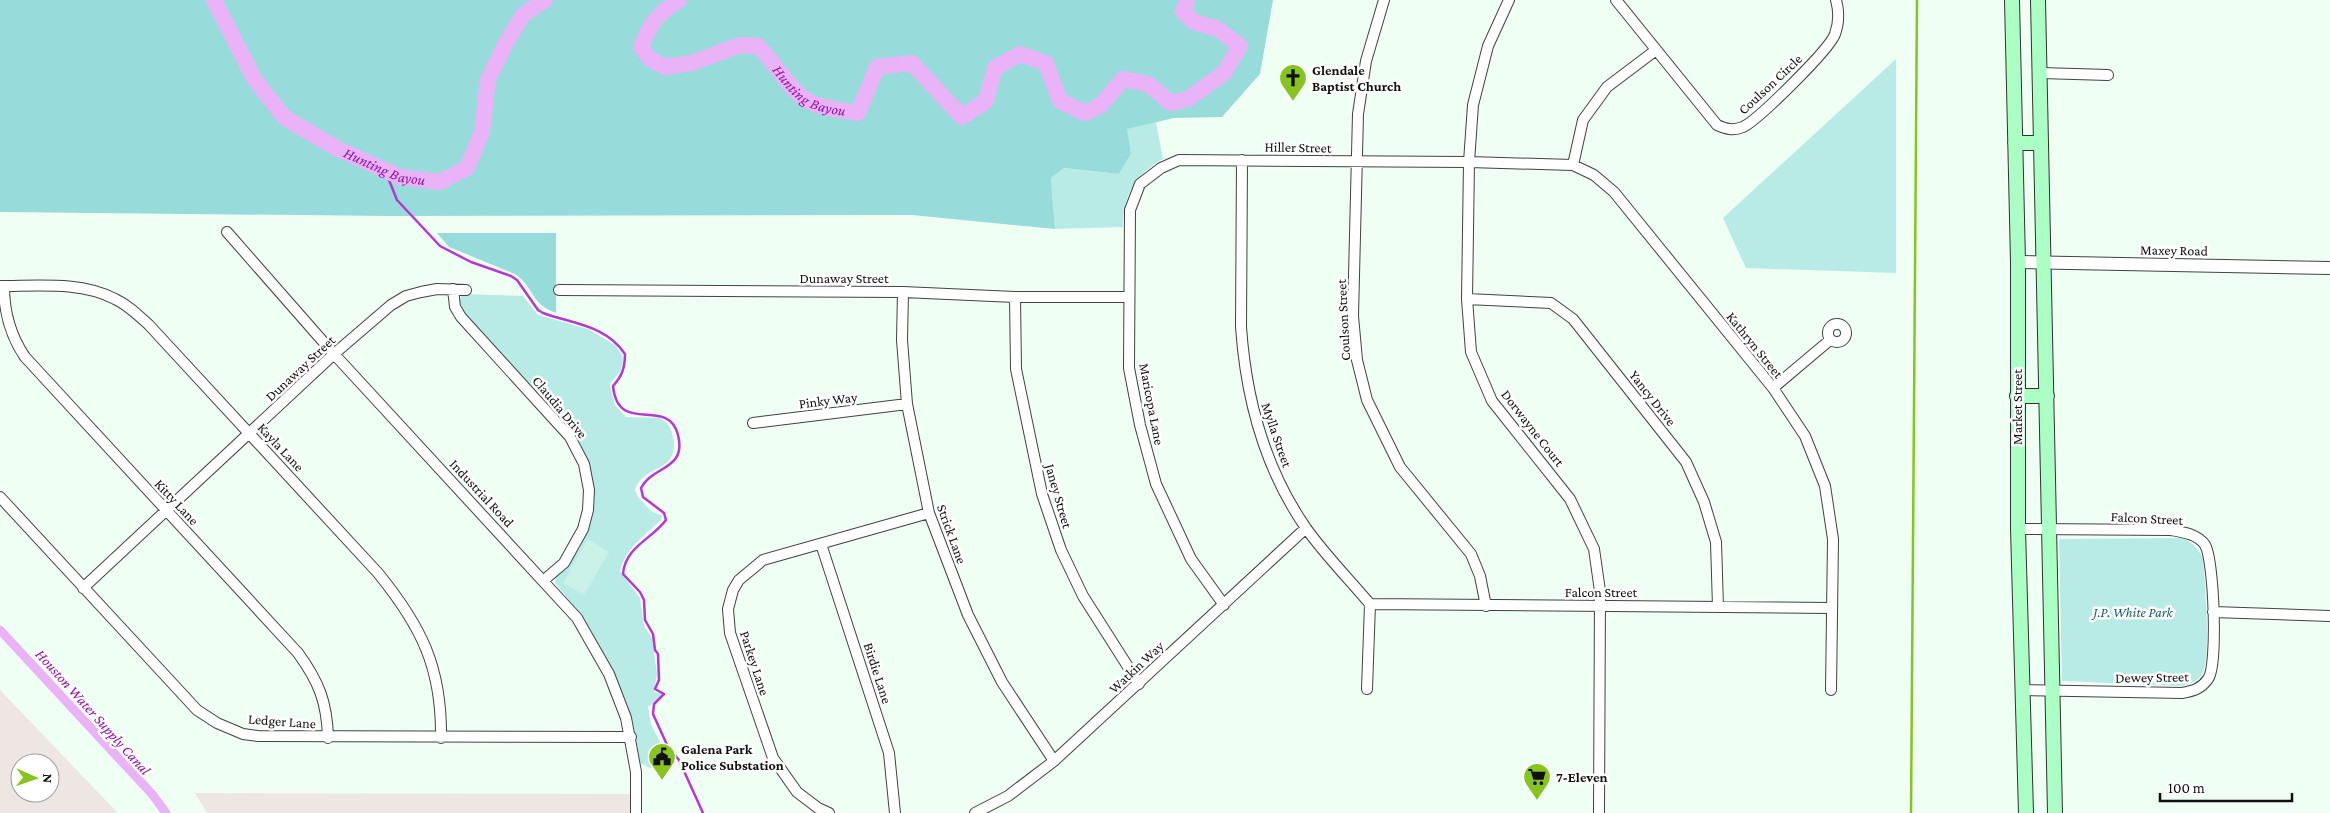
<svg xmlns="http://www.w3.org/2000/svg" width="2330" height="813" viewBox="0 0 2330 813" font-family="'Crimson Pro',serif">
	<rect width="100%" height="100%" fill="#f0fff4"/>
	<!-- industrial -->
	<path fill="#ede6e3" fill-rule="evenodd" d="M 0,690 L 118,813 L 0,813 ZM 20,763 L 50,763 L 50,793 L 20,793 Z
		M 195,793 L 631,794 L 631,813 L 207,813 Z"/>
	<!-- green -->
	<path fill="#b8ebe6" d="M 1896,59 L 1896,273 L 1746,268 L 1723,218 Z
		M 1156,122 L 1163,159 C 1135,174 1123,196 1123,227 L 1055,229 L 1051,178 L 1064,168 L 1119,174 L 1131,154 L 1126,129 Z
		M 462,294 L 523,296 L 538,315 L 588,329 L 615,345 L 622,355 L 623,362 L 620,372 L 611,382 L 610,386 L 615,405 L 626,417 L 660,418 C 668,423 671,428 673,437 C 681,473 642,464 635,490 L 638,497 L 651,511 L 662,516 L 661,520 C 645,535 625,549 620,571 L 640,598 L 644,626 L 652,638 L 657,674 L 654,692 L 661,693 L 660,696 L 648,707 L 651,724 L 672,767 L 650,768 L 640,763 C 632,695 598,635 555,583 L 556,576 L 566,567 L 580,548 L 589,526 L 594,491 L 589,464 L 580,442 L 565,422 L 465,315 L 459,302 Z
		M 2181,538 C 2193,542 2197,547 2203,558 C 2205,581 2211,654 2203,672 C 2199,682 2190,684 2181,686 L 2062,681 L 2059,539 Z"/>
	<!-- forest -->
	<path fill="#97dcda" d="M 0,0 L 1273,0 L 1260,74 L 1222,117 L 1174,118 L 1127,129 L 1131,154 L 1119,174 L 1064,168 L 1051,178 L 1055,229 L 912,215 L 390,216 L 0,212 Z
		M 437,233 L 556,233 L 556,313 C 529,303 536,289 515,274 L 449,247 Z"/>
	<!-- pitch -->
	<path fill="#caf2e9" d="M 588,539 L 609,552 L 584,595 L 563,583 Z"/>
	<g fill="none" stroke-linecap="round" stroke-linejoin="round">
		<!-- stream -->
		<path stroke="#b638d1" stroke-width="2.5" d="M 385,170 L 397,200 L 440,246 L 471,262 L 511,276 L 517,280 L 538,310 L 543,313 C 573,324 606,325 625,354 C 625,368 622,376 613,386 C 618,437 668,395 678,435 C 687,470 652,466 641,488 L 643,497 L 664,513 L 666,520 C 652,539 625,547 623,574 L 640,592 L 644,600 L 645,620 L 653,634 L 655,650 L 658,654 L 659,680 L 655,689 L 664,694 L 654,704 L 653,714 L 668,747 L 679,760 L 703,813"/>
		<!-- canal -->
		<path stroke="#eab3f8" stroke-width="9" d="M 0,630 L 152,794 L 166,813"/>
		<!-- river -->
		<g stroke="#eab3f8" stroke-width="16">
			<path id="s1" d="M 214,0 L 255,80 L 285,118 L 338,149 L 400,177 L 440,182 L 467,168 L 482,132 L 488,80 L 505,45 L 523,15 L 545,0"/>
			<path id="s2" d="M 679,0 C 657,15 651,22 641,47 L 650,59 L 665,67 L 692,63 L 740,45 L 758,46 C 774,61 790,91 808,101 C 822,109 843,110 858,113 L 877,67 L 912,63 L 962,117 L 986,101 L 995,68 L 1020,54 L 1046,63 L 1060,101 L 1085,113 L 1100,106 L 1123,79 L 1148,84 L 1171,103 L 1188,99 L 1224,73 L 1240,46 L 1218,29 L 1194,22 L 1183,12 L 1187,0"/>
		</g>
		<defs>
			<path id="minor" d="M 1384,0 L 1366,61 L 1358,114 L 1353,316 L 1357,360 L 1367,400 L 1400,467 L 1471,554 L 1480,576 L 1486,606
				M 1509,0 L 1488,46 L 1473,105 L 1469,162 L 1467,299 L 1471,352 L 1492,401 L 1570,499 L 1594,549 L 1600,591 L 1599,813
				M 1616,0 L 1717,125 C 1726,129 1733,131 1743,127 C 1758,120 1830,49 1835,34 C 1839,23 1839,11 1836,0
				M 2041,73 L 2108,75
				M 1242,160 L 1241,327 C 1246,399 1265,469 1306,528 C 1325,555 1349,579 1370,604 L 1367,689
				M 1573,165 L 1583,120 L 1607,87 L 1656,50
				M 227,232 L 334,354 L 577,618 L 609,674 L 626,718 L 636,772 L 636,813
				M 0,286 C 37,286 81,281 115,299 C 128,305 138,315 149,325 L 378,573 C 421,626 442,667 441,738
				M 4,286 C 4,313 10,335 25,357 L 298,653 C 319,682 327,702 328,738
				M 453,289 L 455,307 L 461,317 L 570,437 L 584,464 L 589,490 L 588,510 L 583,529 L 564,563 L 544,580
				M 559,290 L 903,292 L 1015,297 L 1129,297
				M 903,292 L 902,340 L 907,404 L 929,513 L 968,615 L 1002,682 L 1054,761
				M 1015,297 L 1016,369 L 1042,494 L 1061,550 L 1083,596 L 1139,684
				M 1467,299 L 1551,303 L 1573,319 L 1686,462 L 1704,502 L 1716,542 L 1718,607
				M1828 333a9 9 0 1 1 18 0a9 9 0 1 1-18 0Z
				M 1773,388 L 1830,340
				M 753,423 L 907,404
				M 0,497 L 197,710 L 217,723 L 243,734 L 258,736 L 631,737
				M 2018,529 L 2171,530 C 2182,532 2198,534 2205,545 C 2214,559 2218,666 2208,679 C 2201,689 2193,691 2182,693 L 2023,690
				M 821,544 L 889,753 L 895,813
				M 83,588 L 334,354 L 391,305 L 406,296 L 421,292 L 437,289 L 466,290
				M 1370,604 L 1832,608
				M 1224,605 L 1191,559 L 1156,484 L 1140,425 L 1129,368 L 1130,210 L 1140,184 L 1161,168 L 1179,160 L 1469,162 L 1573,165 L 1594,175 L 1614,192 L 1773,388 L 1805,436 L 1825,486 L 1833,539 L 1831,690
				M 2213,612 L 2330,616
				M 829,813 L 818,808 L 797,792 L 773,758 L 730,633 L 728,609 L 733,590 L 739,580 L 763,560 L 929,513
				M 975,813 L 1008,796 L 1054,761 L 1306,528"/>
			<path id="tertiary" d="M 2018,262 L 2330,268"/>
			<path id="secondary" d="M 2012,0 L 2018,262 L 2018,529 L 2026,813
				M 2038,0 L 2055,813
				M 2015,143 L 2040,143
				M 2017,396 L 2047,396"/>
		</defs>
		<!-- minor casing -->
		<use href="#minor" stroke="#424242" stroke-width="12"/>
		<!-- tertiary casing -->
		<use href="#tertiary" stroke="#424242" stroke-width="14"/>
		<!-- secondary casing -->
		<use href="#secondary" stroke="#313131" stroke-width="16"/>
		<!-- minor -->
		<use href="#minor" stroke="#fff" stroke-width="10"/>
		<!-- tertiary -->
		<use href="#tertiary" stroke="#fff" stroke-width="12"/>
		<!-- secondary -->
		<use href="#secondary" stroke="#abffc5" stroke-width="14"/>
		<!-- rail -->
		<path stroke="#87c422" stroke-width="2.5" d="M 1911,813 L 1917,0"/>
	</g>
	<!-- icons -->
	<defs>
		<symbol id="church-pin" viewBox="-11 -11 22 30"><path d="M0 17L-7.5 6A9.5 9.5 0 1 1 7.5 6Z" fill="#87c422" stroke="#fff"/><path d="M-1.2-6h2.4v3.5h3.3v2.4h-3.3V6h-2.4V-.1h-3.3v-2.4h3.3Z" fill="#111"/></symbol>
		<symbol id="civic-pin" viewBox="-11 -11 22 30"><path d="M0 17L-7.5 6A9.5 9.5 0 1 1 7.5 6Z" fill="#87c422" stroke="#fff"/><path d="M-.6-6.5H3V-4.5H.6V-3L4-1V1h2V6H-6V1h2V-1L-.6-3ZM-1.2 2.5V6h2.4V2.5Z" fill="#111"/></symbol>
		<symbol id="supermarket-pin" viewBox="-11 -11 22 30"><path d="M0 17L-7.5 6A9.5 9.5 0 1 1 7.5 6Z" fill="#87c422" stroke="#fff"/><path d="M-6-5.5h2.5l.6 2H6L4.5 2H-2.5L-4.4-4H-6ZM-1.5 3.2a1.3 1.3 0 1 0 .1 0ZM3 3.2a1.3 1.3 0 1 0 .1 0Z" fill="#111"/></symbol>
	</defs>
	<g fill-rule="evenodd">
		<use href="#church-pin" x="1277" y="62" width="32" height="43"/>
		<use href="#civic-pin" x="646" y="741" width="32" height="43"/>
		<use href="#supermarket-pin" x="1521" y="761" width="32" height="43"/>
	</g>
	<g text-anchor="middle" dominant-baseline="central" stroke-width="5" stroke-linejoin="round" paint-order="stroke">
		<!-- poi labels -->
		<g font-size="14" font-weight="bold" fill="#0f0f0f" stroke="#fff" text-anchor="start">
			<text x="1312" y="70">Glendale<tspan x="1312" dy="16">Baptist Church</tspan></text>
			<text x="681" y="749">Galena Park<tspan x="681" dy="16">Police Substation</tspan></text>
			<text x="1556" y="777">7-Eleven</text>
		</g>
		<!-- street labels -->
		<g font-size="14" fill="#0f0f0f" stroke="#fff">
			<text transform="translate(1770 84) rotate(-43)">Coulson Circle</text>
			<text transform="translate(1298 147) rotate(1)">Hiller Street</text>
			<text transform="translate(2174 250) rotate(1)">Maxey Road</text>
			<text x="844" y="278">Dunaway Street</text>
			<text transform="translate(1343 320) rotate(-93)">Coulson Street</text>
			<text transform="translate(1755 345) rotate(51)">Kathryn Street</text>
			<text transform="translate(300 368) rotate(-43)">Dunaway Street</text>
			<text transform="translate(1653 398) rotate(52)">Yancy Drive</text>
			<text transform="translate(828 400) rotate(-7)">Pinky Way</text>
			<text transform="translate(1152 404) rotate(79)">Maricopa Lane</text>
			<text transform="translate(560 407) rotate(50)">Claudia Drive</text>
			<text transform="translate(2017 407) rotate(-90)">Market Street</text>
			<text transform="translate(1533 428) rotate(52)">Dorwayne Court</text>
			<text transform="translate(1277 435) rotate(71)">Mylla Street</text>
			<text transform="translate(281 447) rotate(47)">Kayla Lane</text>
			<text transform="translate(482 493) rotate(47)">Industrial Road</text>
			<text transform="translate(1059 496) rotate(74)">Janey Street</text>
			<text transform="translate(177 502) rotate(47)">Kitty Lane</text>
			<text transform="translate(2147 518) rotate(3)">Falcon Street</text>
			<text transform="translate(952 534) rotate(70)">Strick Lane</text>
			<text x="1601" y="592">Falcon Street</text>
			<text transform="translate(755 663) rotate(72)">Parkey Lane</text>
			<text transform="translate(1136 667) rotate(-43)">Watkin Way</text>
			<text transform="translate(878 673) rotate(72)">Birdie Lane</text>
			<text transform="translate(2152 677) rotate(-1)">Dewey Street</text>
			<text transform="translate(282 721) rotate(4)">Ledger Lane</text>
		</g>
		<!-- park labels -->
		<g font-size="14" font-style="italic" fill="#1c5969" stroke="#fff">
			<text x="2133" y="612">J.P. White Park</text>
		</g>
		<!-- water labels -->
		<g font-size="15" font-style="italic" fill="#9013a5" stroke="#fff">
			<text stroke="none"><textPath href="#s2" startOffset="261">Hunting Bayou</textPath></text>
			<text stroke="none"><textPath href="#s1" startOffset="250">Hunting Bayou</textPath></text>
			<text transform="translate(93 712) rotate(48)">Houston Water Supply Canal</text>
		</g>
	</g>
	<!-- north arrow -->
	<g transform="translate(35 778) rotate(92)"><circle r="24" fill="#ffffff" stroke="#9f9f9f"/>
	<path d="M0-4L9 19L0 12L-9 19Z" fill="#87c422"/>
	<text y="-8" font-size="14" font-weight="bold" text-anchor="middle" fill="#0f0f0f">N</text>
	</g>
	<!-- scale -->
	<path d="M2160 793v8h132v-8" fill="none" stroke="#0f0f0f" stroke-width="2.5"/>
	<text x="2168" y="793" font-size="15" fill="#0f0f0f" stroke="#ffffff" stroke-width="4" paint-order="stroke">100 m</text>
</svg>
